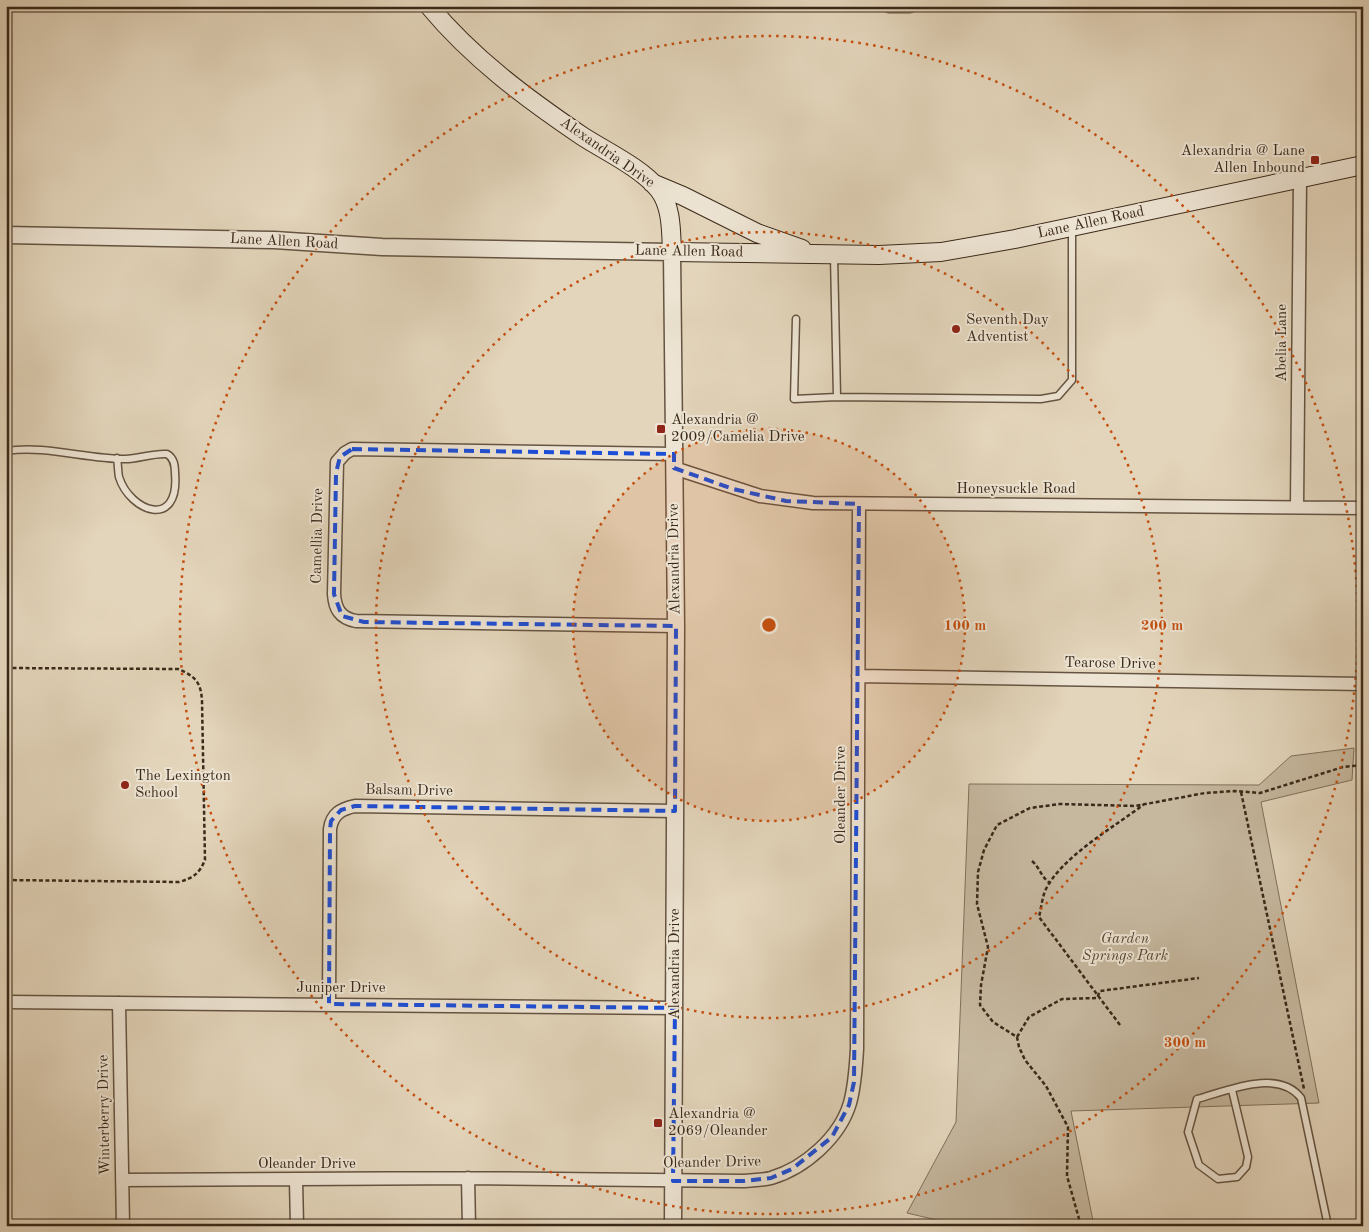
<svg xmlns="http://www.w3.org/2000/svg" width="1369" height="1232" viewBox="0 0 1369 1232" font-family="'Old Standard TT',serif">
	<rect width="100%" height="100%" fill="#e3d5bb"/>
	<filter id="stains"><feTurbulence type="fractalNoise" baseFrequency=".004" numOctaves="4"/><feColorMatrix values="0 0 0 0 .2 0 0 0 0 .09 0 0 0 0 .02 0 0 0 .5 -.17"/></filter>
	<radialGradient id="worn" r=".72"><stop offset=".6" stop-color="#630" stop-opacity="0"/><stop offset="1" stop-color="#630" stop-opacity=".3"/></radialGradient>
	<!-- green -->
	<path fill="#c6b89f" stroke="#80705c" d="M 1354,748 L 1352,780 L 1261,802 L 1319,1103 L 1071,1111 L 1094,1226 L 962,1226 L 907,1213 L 956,1122 L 969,784 L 1259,785 L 1291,756 Z"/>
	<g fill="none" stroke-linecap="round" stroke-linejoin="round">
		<defs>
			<path id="service" d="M 834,256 L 837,397 L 1041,399 L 1058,396 L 1072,380 L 1072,229
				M 796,319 L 794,399 L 837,397
				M 6,451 C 46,445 85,459 125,459 C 139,459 152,453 167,454 C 174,458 175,465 175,473 C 180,530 130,512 119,477 C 118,472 118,464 117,458
				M 1232,1090 L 1248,1157 L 1246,1167 L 1237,1177 L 1218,1179 L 1199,1165 L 1188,1132 L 1197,1099 C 1227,1091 1278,1068 1301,1098 L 1328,1226"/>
			<path id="minor" d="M 889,6 L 910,6
				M 674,454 L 352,449 L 345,453 L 337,462 L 334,594 C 335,609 340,618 356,621 L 676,626
				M 674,468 L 760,496 L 813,503 L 1363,508
				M 1297,507 L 1300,178
				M 858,676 L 1363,684
				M 6,1002 L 675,1008
				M 119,1003 L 123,1226
				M 329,1004 L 330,829 C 332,814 341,809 355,806 L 675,811
				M 468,1178 L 469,1226
				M 122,1180 L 468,1178 L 744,1181 C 753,1180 763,1180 771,1178 C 805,1168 840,1137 850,1103 C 855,1085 856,1067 857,1049 L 859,504
				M 296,1180 L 297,1226"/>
			<path id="tertiary" d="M 6,235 L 274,240 L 382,247 L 672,252 L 676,626 L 673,1226"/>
			<path id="secondary" d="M 429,6 C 472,58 526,98 582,136 C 605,151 642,168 659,190 C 672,207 671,232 672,252 L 879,255 L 941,252 L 1015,239 L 1363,165
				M 652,183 L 683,196 L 757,233 L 802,249"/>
		</defs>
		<!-- service casing -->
		<use href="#service" stroke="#655442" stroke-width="9"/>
		<!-- minor casing -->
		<use href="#minor" stroke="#655442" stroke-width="15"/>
		<!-- tertiary casing -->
		<use href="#tertiary" stroke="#655442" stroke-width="19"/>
		<!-- secondary casing -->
		<use href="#secondary" stroke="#3b2919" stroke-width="20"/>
		<!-- path -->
		<path stroke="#3b2919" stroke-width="2.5" stroke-dasharray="4 2.5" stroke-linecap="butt" d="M 6,668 L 178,669 C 195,676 201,682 202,701 L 205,860 C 199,874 193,878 179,882 L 6,880
			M 1241,792 L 1304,1089
			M 1032,861 C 1040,868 1041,877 1050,883
			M 1120,1025 L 1039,917 C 1041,909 1042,899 1045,891 C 1060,858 1114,827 1143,805
			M 1017,1037 L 1029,1017 L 1062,999 L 1097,998 L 1100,991 L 1199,978
			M 1081,1226 L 1067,1176 L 1068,1127 L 1046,1086 L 1025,1060 L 1019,1047 L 1017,1037 L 993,1022 L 980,1005 L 981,985 L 988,947 L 977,904 L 978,872 L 984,850 L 997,825 L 1030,808 L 1060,804 L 1135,806 L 1205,793 L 1235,791 L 1260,793 L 1343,767 L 1363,765"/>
		<!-- service -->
		<use href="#service" stroke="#ede4d3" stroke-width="6"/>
		<!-- minor -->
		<use href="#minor" stroke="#ede4d3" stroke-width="12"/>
		<!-- tertiary -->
		<use href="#tertiary" stroke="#ede4d3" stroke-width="16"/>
		<!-- secondary -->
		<use href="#secondary" stroke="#ede4d3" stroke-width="18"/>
	</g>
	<!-- marked area -->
	<path fill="none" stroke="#1d4ed8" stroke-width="4" stroke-dasharray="10 6" stroke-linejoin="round" d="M 352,449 L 674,454 L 674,468 L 733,489 L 786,501 L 859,504 L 854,1082 L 849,1105 L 832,1137 L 792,1169 L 771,1178 L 744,1181 L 673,1181 L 675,1008 L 329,1004 L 330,829 L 331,821 L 341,810 L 355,806 L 675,811 L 676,626 L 364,622 L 342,616 L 334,594 L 336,473 L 340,457 Z"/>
	<!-- distance rings -->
	<circle cx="769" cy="625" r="196" fill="#c54f0f" fill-opacity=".12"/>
	<g fill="none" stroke="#c54f0f" stroke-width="2.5" stroke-dasharray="2.5 5">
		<circle cx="769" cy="625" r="196"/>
		<circle cx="769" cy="625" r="393"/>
		<circle cx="769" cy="625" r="589"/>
	</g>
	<!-- markers -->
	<g fill="#8f2418" stroke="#ede4d3" stroke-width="2">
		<rect x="1310" y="155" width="10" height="10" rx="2.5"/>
		<circle cx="956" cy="329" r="5"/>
		<rect x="656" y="424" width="10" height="10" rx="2.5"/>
		<circle cx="125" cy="785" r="5"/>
		<rect x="653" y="1118" width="10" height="10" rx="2.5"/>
	</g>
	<g text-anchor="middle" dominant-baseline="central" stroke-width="4" stroke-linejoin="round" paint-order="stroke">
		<!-- poi labels -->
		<g font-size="15" fill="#3b2919" stroke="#ede4d3" text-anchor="start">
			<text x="1305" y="151" text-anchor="end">Alexandria @ Lane<tspan x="1305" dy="17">Allen Inbound</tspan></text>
			<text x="966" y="320">Seventh Day<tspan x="966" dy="17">Adventist</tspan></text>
			<text x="671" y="420">Alexandria @<tspan x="671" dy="17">2009/Camelia Drive</tspan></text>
			<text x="135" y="776">The Lexington<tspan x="135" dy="17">School</tspan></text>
			<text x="668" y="1114">Alexandria @<tspan x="668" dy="17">2069/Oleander</tspan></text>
		</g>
		<!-- street labels -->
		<g font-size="15" fill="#3b2919" stroke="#ede4d3">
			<text transform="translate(607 153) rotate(35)">Alexandria Drive</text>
			<text transform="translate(1091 223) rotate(-12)">Lane Allen Road</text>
			<text transform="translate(284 242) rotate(3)">Lane Allen Road</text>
			<text transform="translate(689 252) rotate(1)">Lane Allen Road</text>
			<text transform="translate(1282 343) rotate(-90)">Abelia Lane</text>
			<text x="1016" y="489">Honeysuckle Road</text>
			<text transform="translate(318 536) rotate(-89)">Camellia Drive</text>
			<text transform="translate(675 559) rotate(-91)">Alexandria Drive</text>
			<text transform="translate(1110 664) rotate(1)">Tearose Drive</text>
			<text transform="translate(409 791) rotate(1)">Balsam Drive</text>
			<text transform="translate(841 795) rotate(-90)">Oleander Drive</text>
			<text transform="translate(675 964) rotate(-90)">Alexandria Drive</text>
			<text x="341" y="988">Juniper Drive</text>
			<text transform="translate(105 1115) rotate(-91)">Winterberry Drive</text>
			<text transform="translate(712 1163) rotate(-1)">Oleander Drive</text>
			<text x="307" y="1164">Oleander Drive</text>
		</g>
		<!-- park labels -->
		<g font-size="15" font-style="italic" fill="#574634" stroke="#ede4d3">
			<text x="1125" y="939">Garden<tspan x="1125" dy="17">Springs Park</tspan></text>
		</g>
	</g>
	<circle cx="769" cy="625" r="8" fill="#c54f0f" stroke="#ede4d3" stroke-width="2.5"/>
	<g font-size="15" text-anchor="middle" font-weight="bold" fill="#c54f0f" stroke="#ede4d3" stroke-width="4" stroke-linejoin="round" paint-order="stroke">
		<text x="965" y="630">100 m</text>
		<text x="1162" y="630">200 m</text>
		<text x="1185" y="1047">300 m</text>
	</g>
	<!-- margin -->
	<rect width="1369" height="1232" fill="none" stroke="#e3d5bb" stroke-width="25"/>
	<rect x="8" y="8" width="1354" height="1217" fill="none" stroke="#3b2919" stroke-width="2.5"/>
	<rect x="12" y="12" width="1344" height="1207" fill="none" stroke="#3b2919"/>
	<rect width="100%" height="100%" filter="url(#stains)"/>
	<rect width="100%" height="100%" fill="url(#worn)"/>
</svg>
